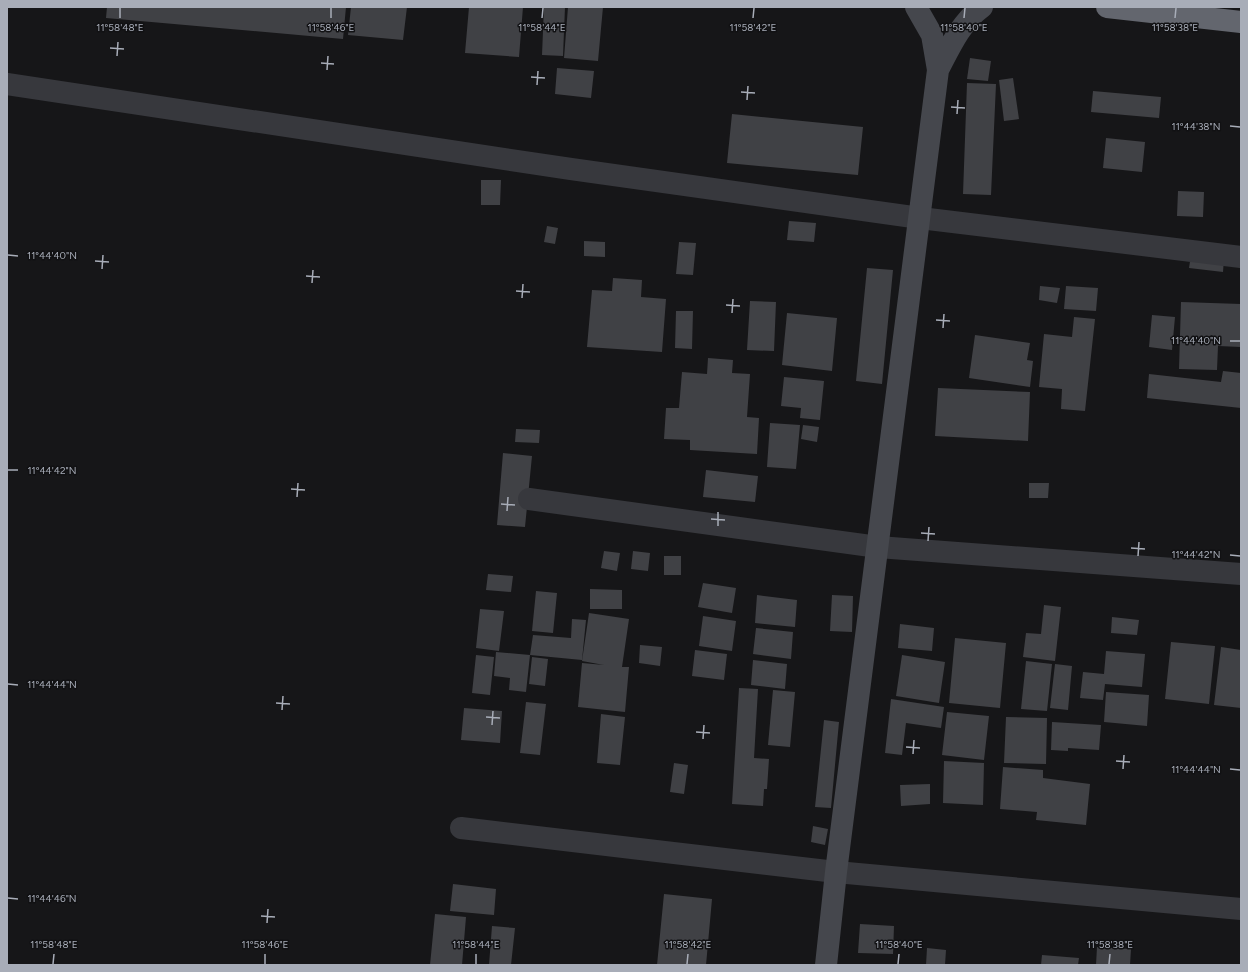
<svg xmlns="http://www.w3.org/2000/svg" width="1248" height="972" viewBox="0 0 1248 972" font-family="Figtree,sans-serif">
	<rect width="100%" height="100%" fill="#161618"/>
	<!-- building -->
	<path fill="#404145" d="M 107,7 L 346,7 L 343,39 L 106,18 Z
		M 351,7 L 407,7 L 403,40 L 348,35 Z
		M 469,7 L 523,7 L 519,57 L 465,53 Z
		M 544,7 L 565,7 L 563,56 L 542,55 Z
		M 568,7 L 603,7 L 598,61 L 564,58 Z
		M 970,58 L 991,61 L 988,81 L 967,79 Z
		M 557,68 L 594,71 L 591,98 L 555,94 Z
		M 1013,78 L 1019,119 L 1004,121 L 999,80 Z
		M 967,83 L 996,84 L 991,195 L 963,194 Z
		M 1093,91 L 1161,97 L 1159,118 L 1091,112 Z
		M 732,114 L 863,127 L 858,175 L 727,163 Z
		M 1106,138 L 1145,142 L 1142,172 L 1103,168 Z
		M 481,180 L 501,180 L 500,205 L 481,205 Z
		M 1178,191 L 1204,192 L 1203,217 L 1177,216 Z
		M 789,221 L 816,223 L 814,242 L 787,240 Z
		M 547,226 L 558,228 L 555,244 L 544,242 Z
		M 584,241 L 605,242 L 605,257 L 584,256 Z
		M 679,242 L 696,243 L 693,275 L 676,274 Z
		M 1191,255 L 1224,259 L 1223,272 L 1189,268 Z
		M 867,268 L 893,270 L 882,384 L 856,381 Z
		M 613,278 L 642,280 L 641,297 L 666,299 L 662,352 L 587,347 L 592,290 L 612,291 Z
		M 1040,286 L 1060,288 L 1057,303 L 1039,300 Z
		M 1066,286 L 1098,288 L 1096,311 L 1064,309 Z
		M 750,301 L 776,302 L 774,351 L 747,350 Z
		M 1181,302 L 1241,304 L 1241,347 L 1218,346 L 1217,370 L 1179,369 Z
		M 676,311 L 693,311 L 692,349 L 675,348 Z
		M 787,313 L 837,318 L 832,371 L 782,365 Z
		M 1152,315 L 1175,317 L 1172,350 L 1149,347 Z
		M 1074,317 L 1095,319 L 1085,411 L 1061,409 L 1062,389 L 1039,387 L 1044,334 L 1072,337 Z
		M 975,335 L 1030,343 L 1027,360 L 1033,361 L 1030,387 L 969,378 Z
		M 708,358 L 733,360 L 732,373 L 750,374 L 747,417 L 759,418 L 757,454 L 690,450 L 690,440 L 664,439 L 666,408 L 679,408 L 682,372 L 707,374 Z
		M 1223,371 L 1241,373 L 1241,408 L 1147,398 L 1149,374 L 1221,382 Z
		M 784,377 L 824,381 L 820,420 L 800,418 L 801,408 L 781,406 Z
		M 938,388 L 1030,392 L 1028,441 L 935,436 Z
		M 770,423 L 800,425 L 796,469 L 767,467 Z
		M 803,425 L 819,427 L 817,442 L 801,439 Z
		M 516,429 L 540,430 L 539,443 L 515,442 Z
		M 503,453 L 532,456 L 525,527 L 497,525 Z
		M 706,470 L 758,476 L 755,502 L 703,497 Z
		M 1029,483 L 1049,483 L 1048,498 L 1029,498 Z
		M 604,551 L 620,553 L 617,571 L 601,568 Z
		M 633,551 L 650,553 L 648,571 L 631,569 Z
		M 664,556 L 681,556 L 681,575 L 664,575 Z
		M 488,574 L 513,576 L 511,592 L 486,590 Z
		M 703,583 L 736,588 L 732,613 L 698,607 Z
		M 590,589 L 622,590 L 622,609 L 590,609 Z
		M 536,591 L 557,593 L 553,633 L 532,631 Z
		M 757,595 L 797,600 L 795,627 L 755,623 Z
		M 832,595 L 853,596 L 852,632 L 830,631 Z
		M 1044,605 L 1061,607 L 1055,661 L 1023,657 L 1026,633 L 1041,634 Z
		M 480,609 L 504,611 L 499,651 L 476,648 Z
		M 589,613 L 629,619 L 622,667 L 629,667 L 625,712 L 578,707 L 582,663 L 604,665 L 582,661 Z
		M 703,616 L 736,621 L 732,651 L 699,646 Z
		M 1112,617 L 1139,620 L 1137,635 L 1111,633 Z
		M 572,619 L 586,620 L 582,660 L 530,655 L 533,635 L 571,638 Z
		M 900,624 L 934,628 L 932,651 L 898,648 Z
		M 756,628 L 793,632 L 791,659 L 753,654 Z
		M 955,638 L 1006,643 L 1000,708 L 949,703 Z
		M 1171,642 L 1215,646 L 1209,704 L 1165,699 Z
		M 640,645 L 662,647 L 660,666 L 639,663 Z
		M 1221,647 L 1241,650 L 1241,708 L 1214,705 Z
		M 695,650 L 727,654 L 724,680 L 692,676 Z
		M 1106,651 L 1145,654 L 1142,687 L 1105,684 L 1103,700 L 1080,698 L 1083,672 L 1104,674 Z
		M 496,652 L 530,655 L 526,692 L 509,690 L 510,678 L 494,676 Z
		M 476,655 L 494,657 L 490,695 L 472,693 Z
		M 902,655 L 945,662 L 939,703 L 896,696 Z
		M 532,657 L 548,659 L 545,686 L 529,684 Z
		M 753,660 L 787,664 L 785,689 L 751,685 Z
		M 1026,661 L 1052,664 L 1047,711 L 1021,709 Z
		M 1055,664 L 1072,666 L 1068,710 L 1050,708 Z
		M 739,688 L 758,689 L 754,758 L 769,759 L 767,789 L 764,789 L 763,806 L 732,804 Z
		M 773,690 L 795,692 L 790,747 L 768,745 Z
		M 1106,692 L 1149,695 L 1147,726 L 1104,722 Z
		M 891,699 L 944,707 L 941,728 L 906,723 L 902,755 L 885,753 Z
		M 526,702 L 546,704 L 540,755 L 520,753 Z
		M 464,708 L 502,711 L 500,743 L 461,740 Z
		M 947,712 L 989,716 L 984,760 L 942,755 Z
		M 601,714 L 625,717 L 620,765 L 597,763 Z
		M 1006,717 L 1047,718 L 1046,764 L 1004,763 Z
		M 824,720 L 839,722 L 831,808 L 815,807 Z
		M 1052,722 L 1101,725 L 1099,750 L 1068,748 L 1068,751 L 1051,750 Z
		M 944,761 L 984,763 L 983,805 L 943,803 Z
		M 674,763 L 688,765 L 684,794 L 670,792 Z
		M 1003,767 L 1043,770 L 1043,778 L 1090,784 L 1086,825 L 1036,820 L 1037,812 L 1000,809 Z
		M 930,784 L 930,804 L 901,806 L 900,785 Z
		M 813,826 L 828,829 L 825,845 L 811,842 Z
		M 453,884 L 496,889 L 494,915 L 450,911 Z
		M 664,894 L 712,899 L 706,965 L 657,965 Z
		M 435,914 L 466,917 L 462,965 L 430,965 Z
		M 860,924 L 894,926 L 893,954 L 858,953 Z
		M 492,926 L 515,928 L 511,965 L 489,965 Z
		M 1097,947 L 1131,949 L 1130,965 L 1096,965 Z
		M 927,948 L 946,950 L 945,965 L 926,965 Z
		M 1042,955 L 1079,958 L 1078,965 L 1041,965 Z"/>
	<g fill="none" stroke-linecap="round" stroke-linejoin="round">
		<!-- street -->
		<path stroke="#37383d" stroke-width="22" d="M 7,84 L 571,169 L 920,218 L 1241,257
			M 529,499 L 878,547 L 1241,574
			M 461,828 L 836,872 L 1241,909"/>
		<!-- secondary -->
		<path stroke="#45474d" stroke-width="22" d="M 938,70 C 950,47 961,22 982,7
			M 826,965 L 836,872 L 938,70 L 932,35 L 916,7"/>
		<!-- highway -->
		<path stroke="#63666e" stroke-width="22" d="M 1107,7 L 1241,22"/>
	</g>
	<!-- ticks -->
	<path fill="none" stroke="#a8adb8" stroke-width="1.5" d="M 120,18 L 120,8M 331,18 L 331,8M 542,18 L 543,8M 753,18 L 754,8M 964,18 L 965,8M 1175,18 L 1176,8M 110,48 L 124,49M 117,56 L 118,42M 321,63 L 334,64M 327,70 L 328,56M 531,77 L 545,78M 537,85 L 538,71M 741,92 L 755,93M 747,100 L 748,86M 951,107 L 965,108M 957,114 L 958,100M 1230,126 L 1240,127M 8,255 L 18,256M 95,261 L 109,262M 102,269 L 103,255M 306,276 L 320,277M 312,283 L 313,270M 516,291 L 530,292M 522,298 L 523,284M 726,305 L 740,306M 732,313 L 733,299M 936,320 L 950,321M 943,328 L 944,314M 1230,341 L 1240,341M 8,470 L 18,470M 291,489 L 305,490M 297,497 L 298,483M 501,504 L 515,505M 507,511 L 508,497M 711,519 L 725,520M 718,526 L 718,512M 921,533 L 935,534M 928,541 L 929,527M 1131,548 L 1145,549M 1230,555 L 1240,556M 1138,556 L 1139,542M 8,684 L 18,685M 276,703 L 290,704M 282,710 L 283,696M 486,717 L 500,718M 492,725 L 493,711M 696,732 L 710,733M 703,739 L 704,725M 906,747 L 920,748M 913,754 L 914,740M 1116,761 L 1130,762M 1123,769 L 1124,755M 1230,769 L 1240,770M 8,898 L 18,899M 261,916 L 275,917M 267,923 L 268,909M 53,964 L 54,954M 265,964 L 265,954M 476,964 L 476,954M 687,964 L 688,954M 898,964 L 899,954M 1109,964 L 1110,954"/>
	<g font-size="10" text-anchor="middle" fill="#a8adb8" stroke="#111113" stroke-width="3" stroke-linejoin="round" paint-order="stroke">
		<text x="120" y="31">11°58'48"E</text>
		<text x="331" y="31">11°58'46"E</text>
		<text x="542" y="31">11°58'44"E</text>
		<text x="753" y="31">11°58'42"E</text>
		<text x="964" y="31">11°58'40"E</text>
		<text x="1175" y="31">11°58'38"E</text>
		<text x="1196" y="130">11°44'38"N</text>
		<text x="52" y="259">11°44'40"N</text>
		<text x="1196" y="344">11°44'40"N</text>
		<text x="52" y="474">11°44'42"N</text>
		<text x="1196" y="558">11°44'42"N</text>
		<text x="52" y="688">11°44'44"N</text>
		<text x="1196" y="773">11°44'44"N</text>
		<text x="52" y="902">11°44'46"N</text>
		<text x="54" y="948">11°58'48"E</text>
		<text x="265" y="948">11°58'46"E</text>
		<text x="476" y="948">11°58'44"E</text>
		<text x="688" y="948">11°58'42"E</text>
		<text x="899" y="948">11°58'40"E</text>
		<text x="1110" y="948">11°58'38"E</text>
	</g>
	<!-- border -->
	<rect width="1248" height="972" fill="none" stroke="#a8adb8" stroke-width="16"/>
</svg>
